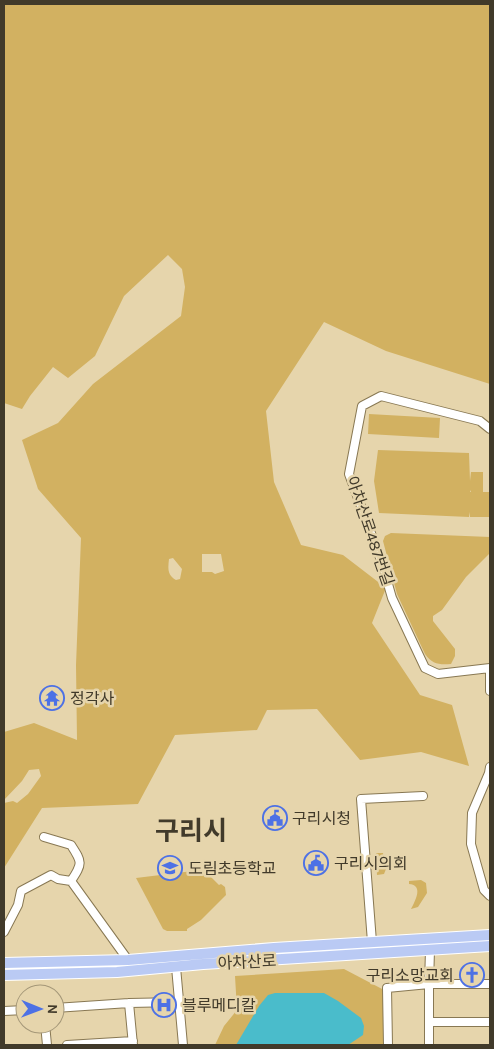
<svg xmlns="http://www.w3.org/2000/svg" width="494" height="1049" viewBox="0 0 494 1049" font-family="Karla,'Noto Sans KR',sans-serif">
	<rect width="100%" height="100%" fill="#e6d5ac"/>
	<!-- green -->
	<path fill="#d2b161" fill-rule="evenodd" d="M 4,4 L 490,4 L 490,384 L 386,351 L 324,322 L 266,411 L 274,482 L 301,545 L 343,555 L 386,588 L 372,623 L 420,695 L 452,705 L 469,766 L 421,752 L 360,760 L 317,709 L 267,710 L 257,730 L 175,735 L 138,804 L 42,808 L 4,868 L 4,803 L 13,801 L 17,803 L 28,794 L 41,776 L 39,769 L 29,770 L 22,781 L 4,800 L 4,732 L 34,723 L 77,740 L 76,665 L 81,538 L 38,489 L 22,440 L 58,423 L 93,384 L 181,316 L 185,287 L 182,269 L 168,255 L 124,296 L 95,356 L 68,378 L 53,367 L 30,396 L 22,409 L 4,403 ZM 202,554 L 221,554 L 224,571 L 215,574 L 212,572 L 202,572 ZM 173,558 L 182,569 L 180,579 L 176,580 C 167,575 168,568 169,559 Z
		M 369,414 L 440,418 L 439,438 L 368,434 Z
		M 378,450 L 469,453 L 470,481 L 471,472 L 483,472 L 483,492 L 471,492 L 471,490 L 470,492 L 490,492 L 490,517 L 470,517 L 470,512 L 469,517 L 379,513 L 374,481 Z
		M 391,533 L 490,537 L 490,553 L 466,577 L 442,610 L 433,616 L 433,621 L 455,649 L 455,656 L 451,664 C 439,665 432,664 425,654 L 397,594 L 383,541 L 385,536 Z
		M 376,853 L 383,853 L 384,859 L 388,856 L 388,854 L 392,854 L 384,874 L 377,875 Z
		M 201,870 L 201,875 L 209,875 L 219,885 L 221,884 L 225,887 L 226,895 L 201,920 L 187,929 L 187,931 L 167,931 L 163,929 L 136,878 Z
		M 421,880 L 426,883 L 427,893 L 418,907 L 411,909 C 415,901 424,885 409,884 L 409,881 Z
		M 344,969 L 384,990 L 385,1045 L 215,1045 L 224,1026 L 237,1010 L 235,976 Z"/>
	<!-- water -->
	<path fill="#4abccb" d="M 275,993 L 324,993 L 338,1001 L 361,1018 L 364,1026 L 363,1035 L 348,1045 L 236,1045 L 259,1006 L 268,995 Z"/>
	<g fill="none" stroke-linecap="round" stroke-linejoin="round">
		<defs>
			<path id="minor" d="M 490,429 L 480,421 L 381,396 L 362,406 L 349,474 L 382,563 L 392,598 L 425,668 L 438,674 L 490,668 L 490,691
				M 490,767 L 489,773 L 472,813 L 471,844 L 484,890 L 490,896
				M 44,837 L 71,845 C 82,862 83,863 71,881
				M 4,932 L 18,905 L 21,891 L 51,875 L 58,879 L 71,881 L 128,960
				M 372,942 L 361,799 L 423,796
				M 430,950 L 429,984 L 490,984
				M 176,967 L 183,1045
				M 129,1003 L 133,1045
				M 55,1008 L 129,1003 L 179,1002
				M 4,1011 L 25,1010
				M 45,1024 L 47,1045
				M 67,1045 L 133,1041
				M 388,1045 L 387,988 L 429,984 L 429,1022 L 490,1022
				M 429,1045 L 429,1022"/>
			<path id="major" d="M 4,963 L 128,960 L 274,948 L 490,935
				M 4,975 L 117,972 L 203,964 L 490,946"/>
		</defs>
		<!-- minor casing -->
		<use href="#minor" stroke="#887853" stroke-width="10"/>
		<!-- major casing -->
		<use href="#major" stroke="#fff" stroke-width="12"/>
		<!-- minor -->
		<use href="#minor" stroke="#fff" stroke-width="8"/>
		<!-- major -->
		<use href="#major" stroke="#bacaf4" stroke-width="10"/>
	</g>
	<!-- icons -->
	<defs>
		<symbol id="temple-ring" viewBox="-11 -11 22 22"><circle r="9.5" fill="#e6d5ac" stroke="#4d71e5" stroke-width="1.5"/><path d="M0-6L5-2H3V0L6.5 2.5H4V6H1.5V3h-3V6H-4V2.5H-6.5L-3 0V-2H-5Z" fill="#4d71e5"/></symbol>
		<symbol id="civic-ring" viewBox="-11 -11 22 22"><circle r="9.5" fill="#e6d5ac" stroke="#4d71e5" stroke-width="1.5"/><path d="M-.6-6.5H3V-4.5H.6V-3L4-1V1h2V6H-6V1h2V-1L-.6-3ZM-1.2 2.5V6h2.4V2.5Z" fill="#4d71e5"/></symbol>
		<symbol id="school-ring" viewBox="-11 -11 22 22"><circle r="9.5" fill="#e6d5ac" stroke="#4d71e5" stroke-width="1.5"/><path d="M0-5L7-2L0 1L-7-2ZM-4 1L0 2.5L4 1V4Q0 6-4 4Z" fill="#4d71e5"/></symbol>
		<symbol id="church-ring" viewBox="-11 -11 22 22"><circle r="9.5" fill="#e6d5ac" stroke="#4d71e5" stroke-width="1.5"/><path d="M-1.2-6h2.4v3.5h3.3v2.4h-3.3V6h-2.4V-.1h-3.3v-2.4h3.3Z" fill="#4d71e5"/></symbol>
		<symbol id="hospital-ring" viewBox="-11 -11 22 22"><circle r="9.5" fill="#e6d5ac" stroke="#4d71e5" stroke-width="1.5"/><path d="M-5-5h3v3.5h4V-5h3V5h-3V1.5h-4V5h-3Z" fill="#4d71e5"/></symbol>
	</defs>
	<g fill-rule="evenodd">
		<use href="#temple-ring" x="38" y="684" width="28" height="28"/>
		<use href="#civic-ring" x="261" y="804" width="28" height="28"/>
		<use href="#civic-ring" x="302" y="849" width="28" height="28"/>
		<use href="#school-ring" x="156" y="854" width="28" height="28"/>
		<use href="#church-ring" x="458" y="961" width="28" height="28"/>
		<use href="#hospital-ring" x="150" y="991" width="28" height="28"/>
	</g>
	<g text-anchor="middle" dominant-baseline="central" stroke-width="5" stroke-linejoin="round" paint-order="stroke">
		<!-- street labels -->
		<g font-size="16" fill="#413a2a" stroke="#e6d5ac">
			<text transform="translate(370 531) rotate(71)">아차산로487번길</text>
			<text transform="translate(247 962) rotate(-3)">아차산로</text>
		</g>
		<!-- poi labels -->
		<g font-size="16" fill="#413a2a" stroke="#e6d5ac" text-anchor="start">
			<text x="70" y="698">정각사</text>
			<text x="292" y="818">구리시청</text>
			<text x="334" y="863">구리시의회</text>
			<text x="188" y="868">도림초등학교</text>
			<text x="454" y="975" text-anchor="end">구리소망교회</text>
			<text x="182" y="1005">블루메디칼</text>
		</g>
		<!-- town labels -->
		<g font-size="26" font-weight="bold" fill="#413a2a" stroke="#e6d5ac">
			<text x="191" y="831">구리시</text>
		</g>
	</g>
	<!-- border -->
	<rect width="494" height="1049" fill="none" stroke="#413a2a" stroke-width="10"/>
	<!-- north arrow -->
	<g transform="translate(40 1009) rotate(91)"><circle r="24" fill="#e6d5ac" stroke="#a49778"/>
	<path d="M0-4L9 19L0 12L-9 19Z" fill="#4d71e5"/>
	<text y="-8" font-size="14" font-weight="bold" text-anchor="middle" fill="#413a2a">N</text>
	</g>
</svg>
